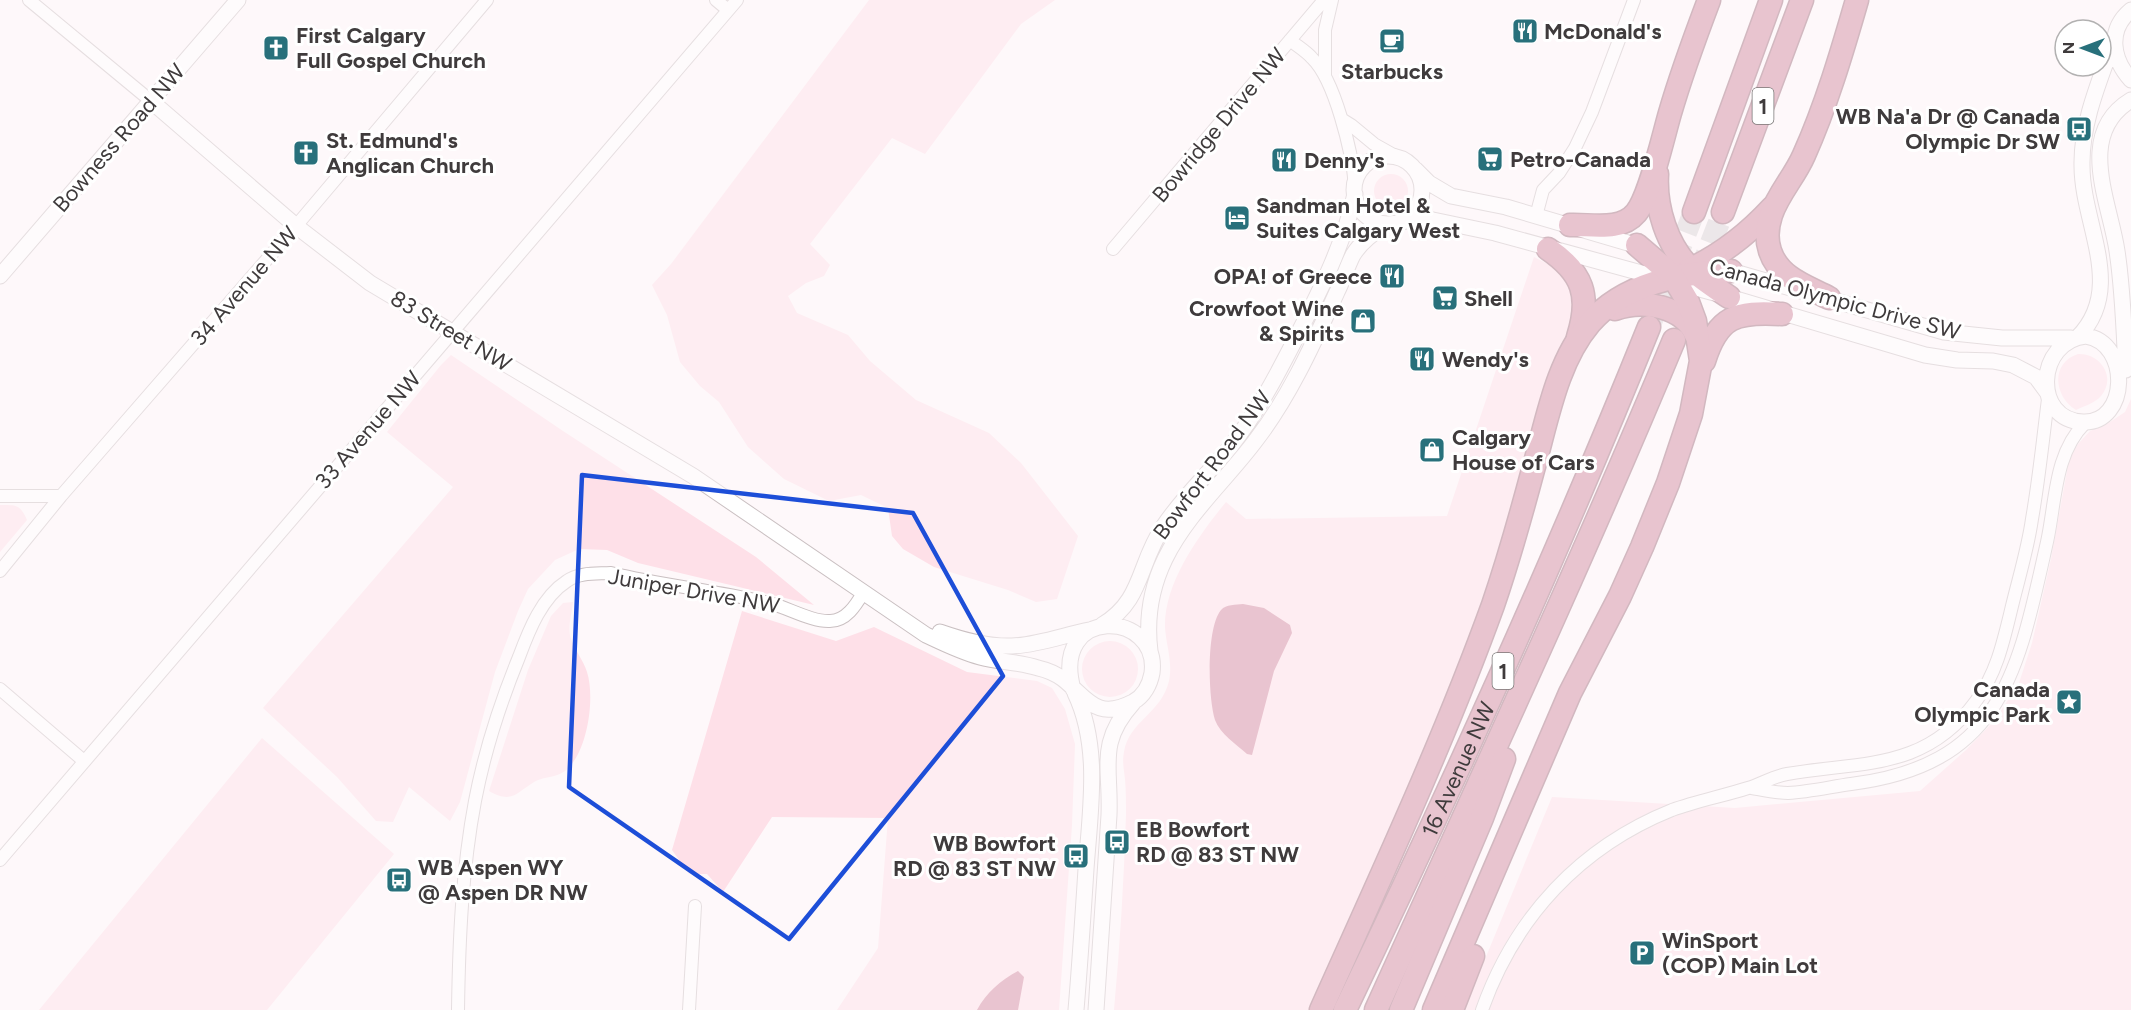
<svg xmlns="http://www.w3.org/2000/svg" width="2131" height="1010" viewBox="0 0 2131 1010" font-family="Figtree,sans-serif">
	<rect width="100%" height="100%" fill="#fef8fa"/>
	<!-- green -->
	<path fill="#fee0e8" d="M 869,0 L 1055,0 L 1021,24 L 925,154 L 892,138 L 810,244 L 830,265 L 824,276 L 806,283 L 788,296 L 797,313 L 848,335 L 870,361 L 916,400 L 989,433 L 1021,463 L 1078,536 L 1057,599 L 1036,602 L 1008,590 L 934,567 L 903,549 L 892,536 L 888,508 L 861,495 L 829,501 L 784,479 L 748,447 L 719,402 L 700,386 L 680,362 L 667,315 L 652,285 L 671,264 Z
		M1374 191a17 17 0 1 1 34 0a17 17 0 1 1-34 0Z
		M 1534,257 L 1558,269 L 1572,282 L 1579,321 L 1545,402 L 1462,664 L 1313,1010 L 1114,1010 C 1120,945 1124,880 1126,815 C 1126,803 1126,791 1125,779 C 1124,770 1122,761 1124,752 C 1129,721 1161,714 1169,681 C 1173,662 1166,645 1165,627 C 1164,583 1199,535 1226,502 L 1246,519 L 1447,516 Z
		M 2078,354 C 2100,353 2117,377 2101,396 C 2095,403 2084,406 2076,410 C 2054,397 2050,363 2078,354 Z
		M 451,355 L 563,431 L 756,557 L 814,605 L 638,563 L 607,550 L 579,549 L 555,560 L 528,589 L 518,611 L 495,672 L 460,802 L 450,821 L 409,787 L 393,822 L 376,821 L 337,777 L 263,708 L 453,487 L 387,432 L 441,365 Z
		M 2131,399 L 2131,1010 L 1464,1010 L 1552,797 L 1735,808 L 1920,791 L 1966,750 L 1995,720 L 2019,683 L 2032,643 L 2051,559 L 2069,460 L 2078,444 L 2090,431 L 2110,422 L 2125,412 Z
		M 0,505 C 16,505 20,504 27,520 L 0,552 Z
		M 573,602 C 572,613 567,628 571,639 C 575,650 583,660 587,672 C 595,697 588,745 571,765 C 560,779 547,775 534,782 C 516,793 512,804 489,791 L 528,670 L 551,616 L 563,603 Z
		M 742,611 L 836,641 L 874,627 L 967,672 L 1037,681 L 1052,688 L 1065,709 L 1075,744 L 1072,825 L 1059,1010 L 837,1010 L 878,948 L 888,818 L 772,817 L 723,892 L 707,874 L 689,874 L 672,850 Z
		M1082 669a28 28 0 1 1 56 0a28 28 0 1 1-56 0Z
		M 262,738 L 394,854 L 267,1010 L 39,1010 Z"/>
	<!-- water -->
	<path fill="#d1859d" d="M 1243,604 L 1264,608 L 1290,625 L 1292,633 L 1274,671 L 1252,755 L 1247,754 C 1236,744 1220,734 1215,720 C 1208,698 1206,628 1221,610 C 1226,604 1236,605 1243,604 Z
		M 1018,971 L 1024,977 L 1018,1010 L 977,1010 C 986,993 1001,980 1018,971 Z"/>
	<g fill="none" stroke-linecap="round" stroke-linejoin="round">
		<!-- motorway-tunnel -->
		<path stroke="#d8d2d4" stroke-width="22" stroke-dasharray="22 11" stroke-linecap="butt" d="M 1699,274 L 1723,212
			M 1650,325 L 1694,212"/>
		<defs>
			<path id="minor" d="M 29,0 L 151,101
				M 716,0 L 728,10
				M 1290,40 C 1297,46 1306,51 1312,58 C 1335,80 1352,152 1355,185
				M 1325,75 L 1325,30 L 1332,0
				M 1343,120 L 1351,125 L 1374,144 L 1399,158
				M 1536,216 L 1543,190 L 1559,173 L 1575,148 L 1592,112 L 1634,0
				M 1113,249 L 1324,0
				M 0,496 L 61,496
				M 0,571 L 61,496 L 296,226 L 487,0
				M 0,689 L 84,761
				M 1752,788 C 1763,790 1776,793 1788,793 C 1809,792 1830,787 1851,784 C 2003,765 2018,671 2047,542 C 2056,501 2054,454 2085,423
				M 0,860 L 737,0
				M 458,1010 C 459,940 462,870 475,801 C 484,754 501,701 519,657 C 529,630 542,597 567,581 C 580,572 597,574 611,573 C 665,586 720,591 773,604 C 790,609 813,622 830,621 C 846,621 856,605 863,593
				M 689,1010 L 695,906
				M 1482,1010 C 1515,917 1580,847 1672,810 C 1697,801 1723,796 1748,788 C 1761,784 1774,776 1787,774 C 1862,761 1925,771 1976,701 C 1997,673 2004,639 2012,606 C 2019,577 2028,548 2032,519 C 2039,479 2043,439 2048,399"/>
			<path id="tertiary" d="M 2131,10 C 2107,30 2112,59 2131,80
				M 151,101 L 296,226 L 370,283 L 693,476 L 926,635 C 943,643 961,652 980,657 C 999,662 1020,662 1038,668 C 1047,670 1056,674 1063,679 C 1088,699 1096,721 1133,702 C 1144,696 1150,684 1152,673 C 1160,610 1050,605 1073,689
				M1354 190a34 34 0 1 1 68 0a34 34 0 1 1-68 0Z
				M 1415,169 L 1429,183 L 1451,196 L 1506,207 L 1645,248
				M 1399,222 L 1421,219 L 1433,220 L 1495,233 L 1729,297 L 1925,355 L 1957,360 L 1993,361 L 2013,365 L 2036,377 L 2047,392
				M 1724,269 L 1944,332 L 2002,338 L 2071,338
				M 0,276 L 238,0
				M 2086,336 C 2131,343 2129,424 2083,422 C 2032,420 2036,341 2086,336 Z
				M 2078,337 C 2126,288 2082,224 2082,166 C 2081,124 2099,82 2113,43
				M 2126,370 C 2124,330 2123,290 2117,251 C 2110,202 2075,134 2131,100
				M 1102,625 C 1143,601 1138,564 1163,527 C 1182,498 1208,474 1230,447 C 1258,412 1278,373 1298,334 C 1321,289 1344,243 1355,194
				M 940,632 C 963,640 987,647 1012,646 C 1038,645 1064,635 1089,630
				M 1150,651 C 1146,619 1151,588 1165,559 C 1187,514 1227,479 1256,440 C 1290,396 1314,342 1337,292 C 1343,280 1347,267 1353,255 C 1361,242 1375,232 1386,224
				M 1075,693 C 1101,747 1090,811 1086,869 C 1083,916 1080,963 1076,1010
				M 1096,1010 L 1109,815 C 1111,766 1097,743 1133,703"/>
			<g id="motorway">
				<path d="M 1657,174 C 1655,207 1667,246 1691,269 C 1702,279 1716,288 1729,297"/>
				<path d="M 1694,212 L 1771,0"/>
				<path d="M 1723,212 L 1802,0"/>
				<path d="M 1570,225 C 1591,224 1620,232 1636,213 C 1650,196 1663,137 1670,113 C 1681,75 1695,37 1709,0"/>
				<path d="M 1548,249 C 1583,273 1591,296 1578,337"/>
				<path d="M 1689,270 C 1721,255 1748,234 1772,208"/>
				<path d="M 1829,298 C 1806,286 1779,278 1770,251 C 1766,239 1767,227 1771,215 C 1778,194 1795,176 1804,155 C 1826,106 1842,52 1857,0"/>
				<path d="M 1615,309 C 1643,299 1684,306 1696,335"/>
				<path d="M 1704,361 C 1718,316 1736,311 1782,314"/>
				<path d="M 1321,1010 C 1381,876 1443,743 1493,605 C 1508,561 1521,515 1533,470 C 1547,421 1556,363 1590,323 C 1623,284 1682,272 1731,271"/>
				<path id="s1" d="M 1345,1010 C 1453,785 1556,558 1649,327"/>
				<path d="M 1376,1010 C 1477,787 1580,566 1674,340"/>
				<path d="M 1401,1010 L 1482,818 L 1504,759"/>
				<path d="M 1434,1010 L 1570,693 L 1620,596 L 1642,547 L 1668,483 L 1691,414 L 1701,361 L 1695,321 L 1688,302 L 1672,275 L 1637,245"/>
				<path d="M 1452,1010 L 1473,956"/>
			</g>
		</defs>
		<!-- minor casing -->
		<use href="#minor" stroke="#cac0c2" stroke-width="14"/>
		<!-- tertiary casing -->
		<use href="#tertiary" stroke="#cac0c2" stroke-width="17"/>
		<!-- motorway casing -->
		<use href="#motorway" stroke="#9d6b7a" stroke-width="25"/>
		<!-- minor -->
		<use href="#minor" stroke="#fff" stroke-width="12"/>
		<!-- tertiary -->
		<use href="#tertiary" stroke="#fff" stroke-width="15"/>
		<!-- motorway -->
		<use href="#motorway" stroke="#cf859c" stroke-width="22"/>
	</g>
	<!-- marked area -->
	<path d="M0 0H2131V1010H0ZM 582,475 L 913,513 L 1003,676 L 789,939 L 569,787 Z" fill="#fef8fa" fill-opacity=".55" fill-rule="evenodd"/>
	<path fill="none" stroke="#1d4ed8" stroke-width="4.5" stroke-linejoin="round" d="M 582,475 L 913,513 L 1003,676 L 789,939 L 569,787 Z"/>
	<!-- icons -->
	<defs>
		<symbol id="restaurant-square" viewBox="-11 -11 22 22"><rect x="-9" y="-9" width="18" height="18" rx="4" fill="#28707b" stroke="#fff"/><path d="M-5-6h1v4h1v-4h1v4h1v-4h1v5L-1.5 .5V6h-2V.5L-5-1ZM5-6V6H3V1.5H1.5Q1.5-4 5-6Z" fill="#fff"/></symbol>
		<symbol id="cafe-square" viewBox="-11 -11 22 22"><rect x="-9" y="-9" width="18" height="18" rx="4" fill="#28707b" stroke="#fff"/><path d="M-5.5-4.5H6V0H3Q3 3.5 0 3.5H-2.5Q-5.5 3.5-5.5 0ZM3-3.2v2h1.7v-2ZM-6 4.5H4V6H-6Z" fill="#fff"/></symbol>
		<symbol id="church-square" viewBox="-11 -11 22 22"><rect x="-9" y="-9" width="18" height="18" rx="4" fill="#28707b" stroke="#fff"/><path d="M-1.2-6h2.4v3.5h3.3v2.4h-3.3V6h-2.4V-.1h-3.3v-2.4h3.3Z" fill="#fff"/></symbol>
		<symbol id="bus-square" viewBox="-11 -11 22 22"><rect x="-9" y="-9" width="18" height="18" rx="4" fill="#28707b" stroke="#fff"/><path d="M-5-6H5V4H4V6H2V4H-2V6H-4V4H-5ZM-3.5-4V0h7V-4ZM-3.5 1.2v1.5H-2V1.2ZM2 1.2v1.5H3.5V1.2Z" fill="#fff"/></symbol>
		<symbol id="supermarket-square" viewBox="-11 -11 22 22"><rect x="-9" y="-9" width="18" height="18" rx="4" fill="#28707b" stroke="#fff"/><path d="M-6-5.5h2.5l.6 2H6L4.5 2H-2.5L-4.4-4H-6ZM-1.5 3.2a1.3 1.3 0 1 0 .1 0ZM3 3.2a1.3 1.3 0 1 0 .1 0Z" fill="#fff"/></symbol>
		<symbol id="hotel-square" viewBox="-11 -11 22 22"><rect x="-9" y="-9" width="18" height="18" rx="4" fill="#28707b" stroke="#fff"/><path d="M-6-4.5h1.5V1H6V5H4.5V3h-9V5H-6ZM-4 0a1.8 1.8 0 1 1 3.6 0ZM.5 0V-2.5h3Q6-2.5 6 0Z" fill="#fff"/></symbol>
		<symbol id="shop-square" viewBox="-11 -11 22 22"><rect x="-9" y="-9" width="18" height="18" rx="4" fill="#28707b" stroke="#fff"/><path d="M-5-2.5h2.3a2.7 3.5 0 0 1 5.4 0H5L5.5 6h-11ZM-1.5-2.5h3a1.5 2.3 0 0 0-3 0Z" fill="#fff"/></symbol>
		<symbol id="sight-square" viewBox="-11 -11 22 22"><rect x="-9" y="-9" width="18" height="18" rx="4" fill="#28707b" stroke="#fff"/><path d="M0-6L1.8-2.2L6-1.7L2.9 1.2L3.7 5.4L0 3.3L-3.7 5.4L-2.9 1.2L-6-1.7L-1.8-2.2Z" fill="#fff"/></symbol>
		<symbol id="parking-square" viewBox="-11 -11 22 22"><rect x="-9" y="-9" width="18" height="18" rx="4" fill="#28707b" stroke="#fff"/><path d="M-3.5-5.5H1a3.5 3.5 0 0 1 0 7H-1V5.5H-3.5ZM-1-3.4V-.6H.8a1.4 1.4 0 0 0 0-2.8Z" fill="#fff"/></symbol>
	</defs>
	<g fill-rule="evenodd">
		<use href="#restaurant-square" x="1510" y="16" width="30" height="30"/>
		<use href="#cafe-square" x="1377" y="26" width="30" height="30"/>
		<use href="#church-square" x="261" y="33" width="30" height="30"/>
		<use href="#bus-square" x="2064" y="114" width="30" height="30"/>
		<use href="#church-square" x="291" y="138" width="30" height="30"/>
		<use href="#supermarket-square" x="1475" y="144" width="30" height="30"/>
		<use href="#restaurant-square" x="1269" y="145" width="30" height="30"/>
		<use href="#hotel-square" x="1222" y="203" width="30" height="30"/>
		<use href="#restaurant-square" x="1377" y="261" width="30" height="30"/>
		<use href="#supermarket-square" x="1430" y="283" width="30" height="30"/>
		<use href="#shop-square" x="1348" y="306" width="30" height="30"/>
		<use href="#restaurant-square" x="1407" y="344" width="30" height="30"/>
		<use href="#shop-square" x="1417" y="435" width="30" height="30"/>
		<use href="#sight-square" x="2054" y="687" width="30" height="30"/>
		<use href="#bus-square" x="1102" y="827" width="30" height="30"/>
		<use href="#bus-square" x="1061" y="841" width="30" height="30"/>
		<use href="#bus-square" x="384" y="865" width="30" height="30"/>
		<use href="#parking-square" x="1627" y="938" width="30" height="30"/>
	</g>
	<g text-anchor="middle" dominant-baseline="central" stroke-width="6" stroke-linejoin="round" paint-order="stroke">
		<!-- shield labels -->
		<g fill="#fff" stroke="#797676" stroke-width="1.5">
			<rect x="1752.5" y="88" width="21" height="36" rx="4.5"/>
			<rect x="1492.5" y="653" width="21" height="36" rx="4.5"/>
		</g>
		<g font-size="21" font-weight="bold" fill="#3f3b3c">
			<text x="1763" y="106">1</text>
			<text x="1503" y="671">1</text>
		</g>
		<!-- poi labels -->
		<g font-size="22" font-weight="bold" fill="#3f3b3c" stroke="#fff" text-anchor="start">
			<text x="1544" y="31">McDonald's</text>
			<text x="296" y="35">First Calgary<tspan x="296" dy="25">Full Gospel Church</tspan></text>
			<text x="1392" y="71" text-anchor="middle">Starbucks</text>
			<text x="2060" y="116" text-anchor="end">WB Na'a Dr @ Canada<tspan x="2060" dy="25">Olympic Dr SW</tspan></text>
			<text x="326" y="140">St. Edmund's<tspan x="326" dy="25">Anglican Church</tspan></text>
			<text x="1510" y="159">Petro-Canada</text>
			<text x="1304" y="160">Denny's</text>
			<text x="1256" y="205">Sandman Hotel &amp;<tspan x="1256" dy="25">Suites Calgary West</tspan></text>
			<text x="1372" y="276" text-anchor="end">OPA! of Greece</text>
			<text x="1464" y="298">Shell</text>
			<text x="1344" y="308" text-anchor="end">Crowfoot Wine<tspan x="1344" dy="25">&amp; Spirits</tspan></text>
			<text x="1442" y="359">Wendy's</text>
			<text x="1452" y="437">Calgary<tspan x="1452" dy="25">House of Cars</tspan></text>
			<text x="2050" y="689" text-anchor="end">Canada<tspan x="2050" dy="25">Olympic Park</tspan></text>
			<text x="1136" y="829">EB Bowfort<tspan x="1136" dy="25">RD @ 83 ST NW</tspan></text>
			<text x="1056" y="843" text-anchor="end">WB Bowfort<tspan x="1056" dy="25">RD @ 83 ST NW</tspan></text>
			<text x="418" y="867">WB Aspen WY<tspan x="418" dy="25">@ Aspen DR NW</tspan></text>
			<text x="1662" y="940">WinSport<tspan x="1662" dy="25">(COP) Main Lot</tspan></text>
		</g>
		<!-- street labels -->
		<g font-size="22" fill="#3f3b3c" stroke="#fff">
			<text transform="translate(1219 125) rotate(-50)">Bowridge Drive NW</text>
			<text transform="translate(119 138) rotate(-49)">Bowness Road NW</text>
			<text transform="translate(244 286) rotate(-49)">34 Avenue NW</text>
			<text transform="translate(1835 299) rotate(15)">Canada Olympic Drive SW</text>
			<text transform="translate(451 331) rotate(31)">83 Street NW</text>
			<text transform="translate(368 430) rotate(-49)">33 Avenue NW</text>
			<text transform="translate(1212 465) rotate(-53)">Bowfort Road NW</text>
			<text transform="translate(694 591) rotate(10)">Juniper Drive NW</text>
			<text stroke="none"><textPath href="#s1" startOffset="266">16 Avenue NW</textPath></text>
		</g>
	</g>
	<!-- north arrow -->
	<g transform="translate(2083 48) rotate(270)"><circle r="28" fill="#ffffff" stroke="#b2b1b1" stroke-width="1.5"/>
	<path d="M0-4.5L10 22L0 15L-10 22Z" fill="#28707b"/>
	<text y="-9" font-size="16" font-weight="bold" text-anchor="middle" fill="#3f3b3c">N</text>
	</g>
</svg>
